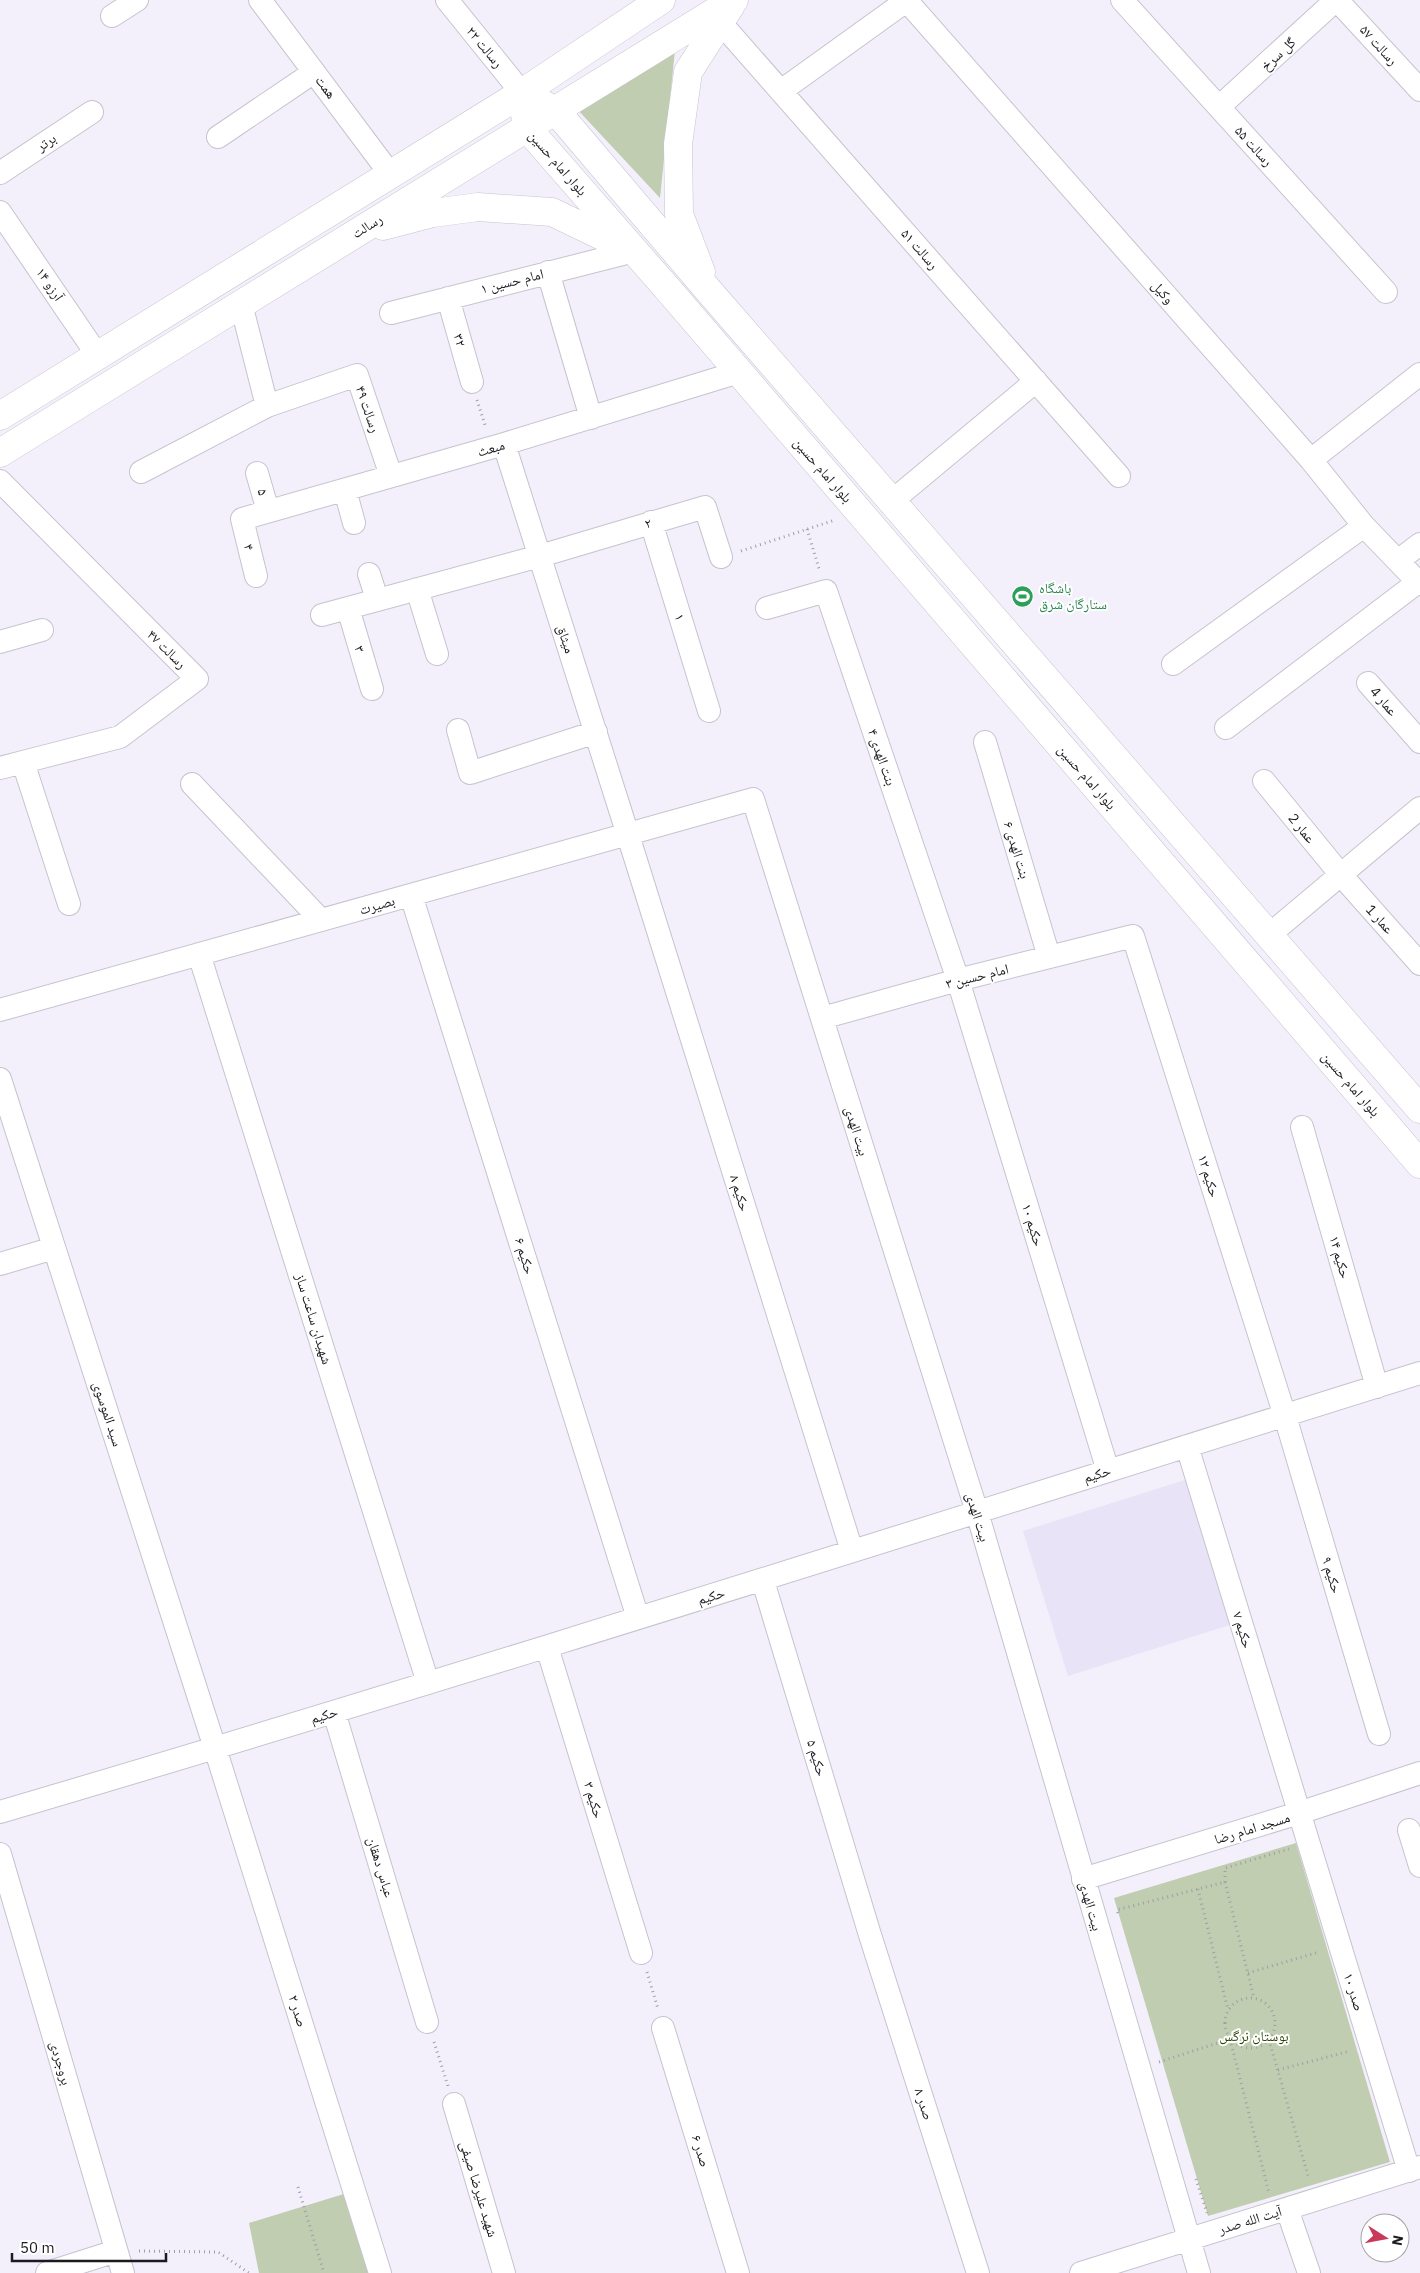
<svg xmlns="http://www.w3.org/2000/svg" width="1420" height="2273" viewBox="0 0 1420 2273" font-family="'IBM Plex Sans','Noto Naskh Arabic',sans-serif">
	<rect width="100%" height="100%" fill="#f3f0fc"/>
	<!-- built -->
	<path fill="#e8e3f7" d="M 1188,1479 L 1233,1624 L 1068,1676 L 1023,1531 Z"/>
	<!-- green -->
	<path fill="#c0cdb0" d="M 675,50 L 660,198 L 576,108 Z
		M 1296,1843 L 1390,2162 L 1208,2216 L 1114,1898 Z
		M 347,2193 L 370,2273 L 259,2273 L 249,2223 Z"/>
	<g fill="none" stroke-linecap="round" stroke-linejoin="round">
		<defs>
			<path id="minor" d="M 260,0 L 391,175
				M 447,0 L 522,93
				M 906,0 L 1311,460 L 1364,526 L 1420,584
				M 1122,0 L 1386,292
				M 1337,0 L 1420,90
				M 112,16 L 137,0
				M 720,22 L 1119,476
				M 781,91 L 906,1
				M 1219,107 L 1336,0
				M 218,137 L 314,72
				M 0,173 L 92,112
				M 0,212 L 98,356
				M 548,272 L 591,418
				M 448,298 L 472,382
				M 241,304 L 267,406
				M 391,313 L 634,251
				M 504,444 L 628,835 L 852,1551
				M 1311,460 L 1420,374
				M 141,472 L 267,406 L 357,375 L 391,476
				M 257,473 L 268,511
				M 0,481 L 197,679 L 120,737 L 23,762
				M 345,490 L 354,523
				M 892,501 L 1036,381
				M 651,522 L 709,711
				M 1399,560 L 1420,544
				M 369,574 L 377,599
				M 256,576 L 242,519 L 504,444 L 739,372
				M 417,589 L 437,654
				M 348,608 L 372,689
				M 767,608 L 826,591 L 958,980 L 1108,1471
				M 322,615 L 540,556 L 705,507 L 721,557
				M 0,642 L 42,630
				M 1173,664 L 1364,526
				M 1368,683 L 1420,742
				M 1226,728 L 1418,582
				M 458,730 L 470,773 L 596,732
				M 985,742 L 1049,957
				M 0,768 L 23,762 L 69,904
				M 1264,781 L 1341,875 L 1420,964
				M 192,784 L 321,920
				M 411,895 L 638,1618
				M 1269,935 L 1420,808
				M 199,954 L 428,1683
				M 0,1010 L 753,799 L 977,1512 L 1199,2273
				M 822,1018 L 958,980 L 1133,936 L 1285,1416 L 1379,1734
				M 0,1079 L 215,1748 L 380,2273
				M 1302,1127 L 1377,1387
				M 0,1264 L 54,1248
				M 1187,1446 L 1409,2171
				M 763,1581 L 870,1935 L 978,2273
				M 547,1647 L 641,1953
				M 334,1712 L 427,2022
				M 0,1812 C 475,1672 947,1521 1420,1373
				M 1409,1830 L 1420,1866
				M 0,1854 L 123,2273
				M 1083,1879 L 1299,1813 L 1420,1773
				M 663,2028 L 738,2273
				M 454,2104 L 504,2273
				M 1287,2209 L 1309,2273
				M 47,2273 L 116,2251
				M 1081,2273 L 1420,2167"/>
			<path id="secondary" d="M 522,93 L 527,128 L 672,294 L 1420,1164
				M 522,93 L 556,111 L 708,290 L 1420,1109
				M 383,226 L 433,213 L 478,207 L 552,212 L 625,247
				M 701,272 L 679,214 L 678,144 L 688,72 L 731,5
				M 0,416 L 522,93 L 661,0
				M 0,453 L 734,0"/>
		</defs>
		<!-- minor casing -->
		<use href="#minor" stroke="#c6c3cf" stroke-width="24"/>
		<!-- secondary casing -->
		<use href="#secondary" stroke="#c6c3cf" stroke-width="29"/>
		<!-- path -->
		<path stroke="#a09ea7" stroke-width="3" stroke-dasharray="1 4" stroke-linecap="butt" d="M 477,400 L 486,428
			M 807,529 L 820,572
			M 741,551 L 835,520
			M 1225,1882 L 1225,1868 L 1289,1849
			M 1198,1889 L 1228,2010
			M 1118,1913 L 1117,1910 L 1225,1882 L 1254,1998
			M 647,1972 L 658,2009
			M 1248,1973 L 1319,1952
			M1225 2023a25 25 0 1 1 50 0a25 25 0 1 1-50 0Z
			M 1269,2040 L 1309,2179
			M 434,2042 L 448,2086
			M 1159,2062 L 1230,2039 L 1269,2193
			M 1278,2070 L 1350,2051
			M 1196,2179 L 1207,2213
			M 298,2187 L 324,2273
			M 139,2251 L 218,2252 L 249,2273"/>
		<!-- minor -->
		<use href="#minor" stroke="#fff" stroke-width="22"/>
		<!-- secondary -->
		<use href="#secondary" stroke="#fff" stroke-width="28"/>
	</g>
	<!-- icons -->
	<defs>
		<symbol id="stadium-disc" viewBox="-11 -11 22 22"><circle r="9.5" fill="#2e9e5b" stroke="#fff"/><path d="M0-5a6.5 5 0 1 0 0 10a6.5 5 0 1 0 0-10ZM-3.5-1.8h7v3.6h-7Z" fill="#fff"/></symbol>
	</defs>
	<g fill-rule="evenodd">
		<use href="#stadium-disc" x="1010" y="584" width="25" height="25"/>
	</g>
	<g text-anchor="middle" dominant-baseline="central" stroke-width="4" stroke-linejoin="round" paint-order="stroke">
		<!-- street labels -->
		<g font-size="14" fill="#1b1a1f" stroke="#fff">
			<text transform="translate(1379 45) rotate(48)">رسالت ۵۷</text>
			<text transform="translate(485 47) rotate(51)">رسالت ۲۲</text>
			<text transform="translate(1278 54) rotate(-43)">گل سرخ</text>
			<text transform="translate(326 87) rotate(53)">همت</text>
			<text transform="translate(46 142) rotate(-34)">برتر</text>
			<text transform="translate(1254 146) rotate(48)">رسالت ۵۵</text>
			<text transform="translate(558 163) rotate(49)">بلوار امام حسین</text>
			<text transform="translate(367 226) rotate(-32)">رسالت</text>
			<text transform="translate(920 249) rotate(49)">رسالت ۵۱</text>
			<text transform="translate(512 281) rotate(-14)">امام حسین ۱</text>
			<text transform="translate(50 284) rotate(56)">۱۴ آرزو</text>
			<text transform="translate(1163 292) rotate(49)">وکیل</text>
			<text transform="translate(460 340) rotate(74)">۳۲</text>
			<text transform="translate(368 409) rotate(71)">رسالت ۴۹</text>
			<text transform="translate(491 448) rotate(-16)">مبعث</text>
			<text transform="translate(823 470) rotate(49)">بلوار امام حسین</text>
			<text transform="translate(263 492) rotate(74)">۵</text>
			<text transform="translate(648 523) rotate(-16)">۲</text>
			<text transform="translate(249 547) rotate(76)">۴</text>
			<text transform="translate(680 617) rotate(73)">۱</text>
			<text transform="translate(566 639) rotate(72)">میثاق</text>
			<text transform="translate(167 649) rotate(45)">رسالت ۴۷</text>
			<text transform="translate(360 649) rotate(74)">۳</text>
			<text transform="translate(1384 701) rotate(49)">عمار 4</text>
			<text transform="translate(882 757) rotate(71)">بنت الهدی ۴</text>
			<text transform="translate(1087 777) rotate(49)">بلوار امام حسین</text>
			<text transform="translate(1302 828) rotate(51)">عمار 2</text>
			<text transform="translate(1017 850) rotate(73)">بنت الهدی ۶</text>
			<text transform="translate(377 905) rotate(-16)">بصیرت</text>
			<text transform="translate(1380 919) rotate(48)">عمار 1</text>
			<text transform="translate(977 976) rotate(-14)">امام حسین ۳</text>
			<text transform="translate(1351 1084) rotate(49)">بلوار امام حسین</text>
			<text transform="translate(857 1131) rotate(73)">بیت الهدی</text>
			<text transform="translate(1209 1176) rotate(73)">حکیم ۱۲</text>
			<text transform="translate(740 1193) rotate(73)">حکیم ۸</text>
			<text transform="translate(1033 1225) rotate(73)">حکیم ۱۰</text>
			<text transform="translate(525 1256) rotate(73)">حکیم ۶</text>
			<text transform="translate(1340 1257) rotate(74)">حکیم ۱۴</text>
			<text transform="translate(314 1319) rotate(73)">شهیدان ساعت ساز</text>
			<text transform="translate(108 1414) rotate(72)">سید الموسوی</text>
			<text transform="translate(1097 1474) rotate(-17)">حکیم</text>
			<text transform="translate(978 1517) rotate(73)">بیت الهدی</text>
			<text transform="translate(1332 1575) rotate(73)">حکیم ۹</text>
			<text transform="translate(711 1596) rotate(-17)">حکیم</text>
			<text transform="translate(1243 1630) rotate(73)">حکیم ۷</text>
			<text transform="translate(324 1715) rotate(-17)">حکیم</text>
			<text transform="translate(817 1758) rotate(73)">حکیم ۵</text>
			<text transform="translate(594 1800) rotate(73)">حکیم ۳</text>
			<text transform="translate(1252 1828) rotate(-17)">مسجد امام رضا</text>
			<text transform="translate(381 1867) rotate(73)">عباس دهقان</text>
			<text transform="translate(1091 1906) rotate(74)">بیت الهدی</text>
			<text transform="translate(1354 1992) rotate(73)">صدر ۱۰</text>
			<text transform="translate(298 2011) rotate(73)">صدر ۲</text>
			<text transform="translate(61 2063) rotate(74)">بروجردی</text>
			<text transform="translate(924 2104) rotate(72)">صدر ۸</text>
			<text transform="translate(701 2151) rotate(73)">صدر ۶</text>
			<text transform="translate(479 2189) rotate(73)">شهید علیرضا صیفی</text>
			<text transform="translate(1250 2220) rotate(-17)">آیت الله صدر</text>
		</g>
		<!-- leisure labels -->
		<g font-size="14" fill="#27864d" stroke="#fff" text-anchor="start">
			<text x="1039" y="588">باشگاه<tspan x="1039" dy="16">ستارگان شرق</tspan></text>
		</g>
		<!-- park labels -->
		<g font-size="14" fill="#2c4100" stroke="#fff">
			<text x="1254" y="2036">بوستان نرگس</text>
		</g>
	</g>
	<!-- north arrow -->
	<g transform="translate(1385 2238) rotate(101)"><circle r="24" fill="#ffffff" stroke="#a4a3a5"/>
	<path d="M0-4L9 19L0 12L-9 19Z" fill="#c9395a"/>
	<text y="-8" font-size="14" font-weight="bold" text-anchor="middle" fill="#1b1a1f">N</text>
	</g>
	<!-- scale -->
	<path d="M12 2253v8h154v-8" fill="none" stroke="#1b1a1f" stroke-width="2.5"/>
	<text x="20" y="2253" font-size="15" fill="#1b1a1f" stroke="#ffffff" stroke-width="4" paint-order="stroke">50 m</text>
</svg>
